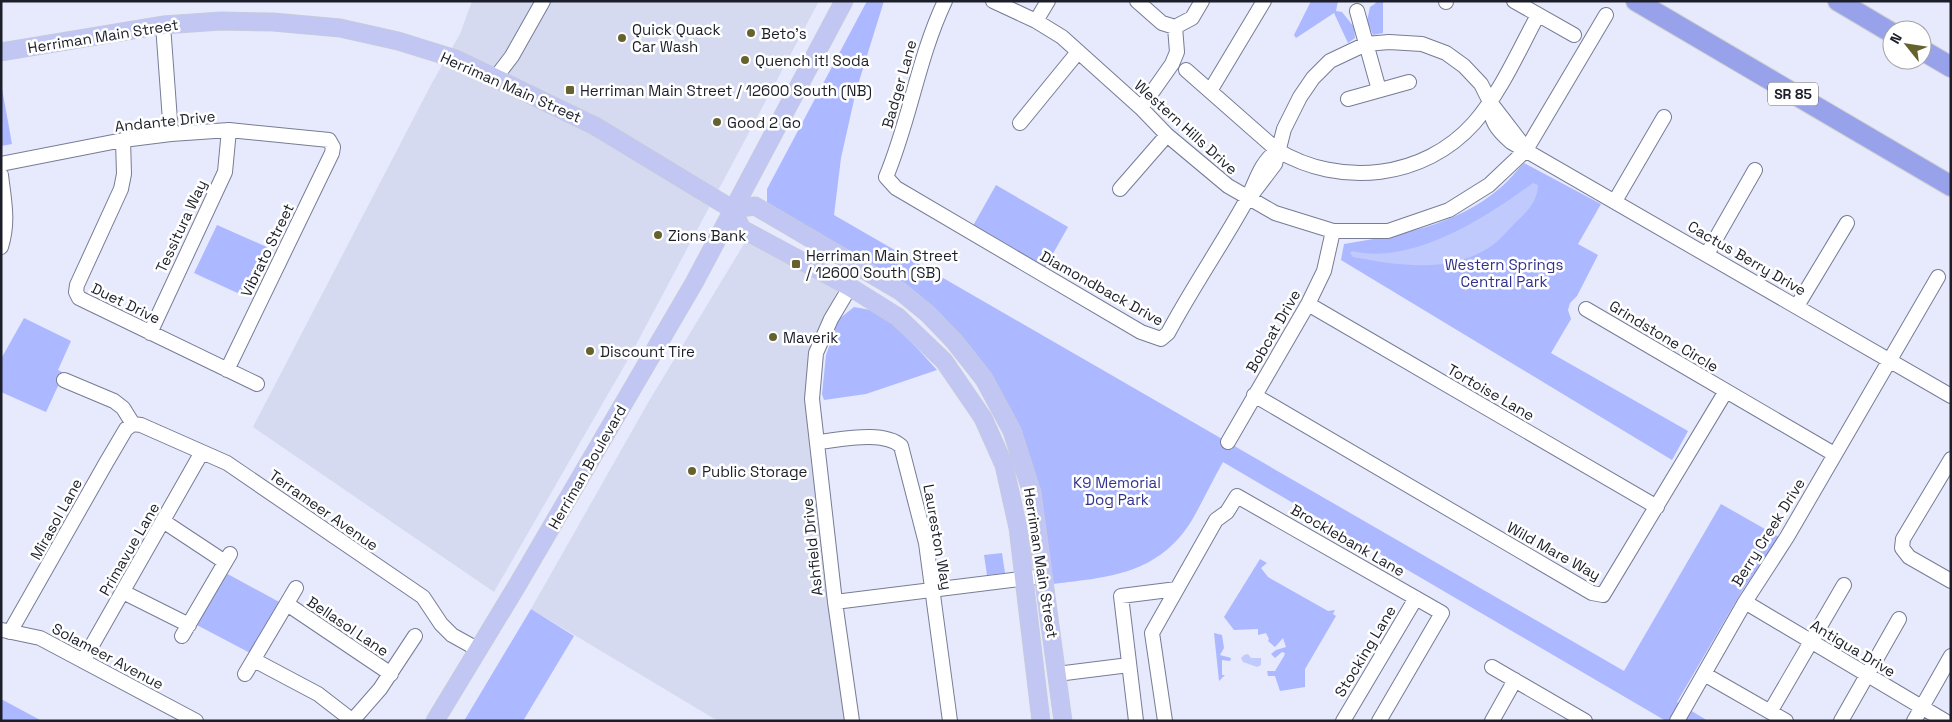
<svg xmlns="http://www.w3.org/2000/svg" width="1952" height="722" viewBox="0 0 1952 722" font-family="'Space Grotesk',sans-serif">
	<rect width="100%" height="100%" fill="#e6eafc"/>
	<!-- built -->
	<path fill="#d5daf0" d="M 472,1 L 819,1 L 630,356 L 494,592 L 253,427 L 433,81 L 460,34 Z
		M 747,239 L 839,287 L 812,347 L 851,721 L 718,721 L 531,609 L 649,401 Z"/>
	<!-- green -->
	<path fill="#acb8ff" d="M 867,1 L 884,1 L 856,91 L 841,158 L 834,215 L 1624,671 L 1721,504 L 1779,537 L 1742,591 L 1677,702 L 1708,721 L 1666,721 L 1223,462 C 1212,481 1203,501 1192,520 C 1159,574 1110,577 1053,584 L 1049,553 L 979,358 L 767,202 L 767,189 Z
		M 1311,1 L 1338,1 L 1336,11 L 1342,12 L 1354,27 L 1355,38 L 1348,43 L 1334,13 L 1296,38 L 1294,35 Z
		M 1375,1 L 1383,1 L 1383,33 L 1373,35 L 1367,21 L 1370,7 L 1376,3 Z
		M 1,83 L 12,144 L 1,146 Z
		M 1524,163 L 1601,204 L 1578,244 L 1598,255 L 1577,296 L 1570,303 L 1568,310 L 1571,319 L 1551,353 L 1688,431 L 1672,460 L 1341,260 L 1344,244 C 1399,235 1456,226 1500,188 C 1509,181 1516,171 1524,163 Z
		M 996,185 L 1068,227 L 1042,273 L 970,231 Z
		M 217,225 L 267,247 L 244,296 L 194,273 Z
		M 854,307 L 876,311 L 894,323 L 937,370 L 866,394 L 824,400 L 822,394 L 826,355 L 839,319 Z
		M 24,318 L 71,341 L 58,370 L 64,373 L 46,412 L 1,392 L 1,359 Z
		M 1002,553 L 1005,573 L 987,575 L 984,555 Z
		M 1260,559 L 1267,563 L 1261,568 L 1268,577 L 1328,611 L 1335,610 L 1333,614 L 1336,616 L 1305,669 L 1305,687 L 1280,691 L 1275,676 L 1268,676 L 1267,671 L 1275,671 L 1284,656 L 1285,653 L 1282,652 L 1275,658 L 1271,654 L 1276,650 L 1286,647 L 1283,638 L 1275,647 L 1268,641 L 1269,639 L 1266,633 L 1258,635 L 1258,629 L 1234,630 L 1224,617 Z
		M 224,572 L 281,603 L 252,654 L 195,624 Z
		M 531,609 L 574,636 L 523,721 L 464,721 Z
		M 1214,633 L 1222,635 L 1224,648 L 1220,655 L 1231,658 L 1230,661 L 1222,660 L 1222,675 L 1225,675 L 1219,681 Z
		M 1,699 L 42,721 L 1,721 Z"/>
	<!-- water -->
	<path fill="#c0cafc" d="M 1533,183 L 1538,185 C 1538,201 1526,213 1515,223 C 1508,230 1501,239 1493,245 C 1451,274 1400,266 1353,257 L 1350,253 L 1352,251 C 1412,266 1487,217 1533,183 Z
		M 1248,654 L 1251,658 L 1261,658 L 1261,665 L 1257,667 L 1243,662 L 1241,658 L 1244,655 Z"/>
	<g fill="none" stroke-linecap="round" stroke-linejoin="round">
		<defs>
			<path id="minor" d="M 945,1 C 918,58 910,120 886,177 L 896,188 L 1141,332 L 1161,339 L 1168,333 C 1192,288 1221,246 1246,201 C 1257,181 1258,166 1277,150
				M 993,1 L 1036,21 L 1062,37 L 1141,108 L 1167,135 L 1228,186 L 1275,213 L 1333,231 L 1388,231 L 1449,210 L 1489,185 L 1526,150 L 1606,15
				M 1137,1 L 1162,23 L 1175,27
				M 1514,1 L 1574,35
				M 1446,2 L 1446,1
				M 1357,11 L 1379,90
				M 1036,21 L 1048,1
				M 163,25 L 171,134
				M 1186,70 L 1277,150 C 1340,188 1424,179 1474,123 C 1501,92 1519,50 1538,15
				M 496,77 L 512,56 L 543,1
				M 1210,91 L 1264,1
				M 1348,99 L 1409,82
				M 1490,102 C 1490,121 1497,130 1511,142 L 1951,396
				M 1141,108 L 1172,64 L 1177,52 L 1175,27 L 1192,18 L 1202,1
				M 1020,123 L 1078,52
				M 123,140 L 124,174 L 121,189 L 77,285 L 76,292 L 79,298 L 257,384
				M 1,164 L 123,140 L 171,134 L 229,130 L 329,140 L 333,147 L 332,153 L 227,370
				M 1,175 C 4,201 9,221 1,247
				M 1120,189 L 1167,135
				M 1253,193 L 1275,164 L 1284,129 L 1300,97 L 1313,78 L 1330,61 L 1366,44 L 1389,42 L 1422,44 L 1446,53 L 1464,66 L 1481,84 L 1490,102 L 1520,141
				M 1615,201 L 1664,117
				M 1707,254 L 1755,170
				M 850,287 L 831,319 L 816,353 L 812,399 L 835,602 L 852,721
				M 1308,304 L 1657,507
				M 1797,306 L 1847,223
				M 1586,309 L 1834,454
				M 150,333 L 225,172 L 229,130
				M 64,380 L 114,401 L 123,408 L 133,424
				M 1254,395 L 1592,593 L 1603,595 L 1726,391
				M 133,424 L 141,425 L 227,463 L 423,597 L 441,624 L 452,635 L 479,650
				M 817,442 C 840,440 883,430 901,446 L 926,543 L 950,721
				M 1228,442 L 1308,304 L 1324,271 L 1333,231
				M 1951,459 L 1903,539 L 1902,548 L 1909,557 L 1951,581
				M 163,521 L 225,562
				M 123,592 L 189,625
				M 835,602 L 1044,576
				M 1745,602 L 1945,721
				M 287,604 L 391,674
				M 2,630 L 40,638 L 196,721
				M 10,632 L 106,463 L 126,429 L 133,424
				M 182,636 L 230,554
				M 254,660 L 318,694 L 353,721
				M 83,661 L 202,452
				M 1492,667 L 1585,721
				M 245,674 L 296,588
				M 1057,674 L 1129,665
				M 1704,674 L 1786,721
				M 1770,712 L 1844,585
				M 352,721 L 380,689 L 415,636
				M 1136,721 L 1121,596 L 1177,589
				M 1165,721 L 1152,633 L 1216,520 L 1227,512 L 1237,496 L 1442,613 L 1379,721
				M 1343,721 L 1416,598
				M 1492,721 L 1515,680
				M 1677,721 L 1745,602 L 1787,537 L 1938,277
				M 1841,721 L 1899,619
				M 1914,721 L 1951,656"/>
			<path id="major" d="M 1,52 L 163,25 L 221,21 L 273,22 L 340,28 L 398,41 L 456,59 L 595,126 L 732,209
				M 732,209 L 755,206 L 900,291 L 928,314 L 954,341 L 984,379 L 1012,431 L 1032,493 L 1063,721
				M 732,209 L 742,229 L 850,287 L 898,317 L 944,361 L 983,418 L 1004,465 L 1018,528 L 1041,721
				M 435,721 L 515,589 L 694,283 L 844,1"/>
			<path id="highway" d="M 1636,1 L 1951,186
				M 1838,1 L 1892,33
				M 1922,50 L 1951,67"/>
		</defs>
		<!-- minor casing -->
		<use href="#minor" stroke="#777c97" stroke-width="16"/>
		<!-- major casing -->
		<use href="#major" stroke="#cdced0" stroke-width="19"/>
		<!-- highway casing -->
		<use href="#highway" stroke="#cdced0" stroke-width="22"/>
		<!-- minor -->
		<use href="#minor" stroke="#fff" stroke-width="14"/>
		<!-- major -->
		<use href="#major" stroke="#c1c7f2" stroke-width="18"/>
		<!-- highway -->
		<use href="#highway" stroke="#97a2ea" stroke-width="20"/>
	</g>
	<!-- markers -->
	<g fill="#66622e" stroke="#fff" stroke-width="2">
		<circle cx="751" cy="33" r="5"/>
		<circle cx="622" cy="38" r="5"/>
		<circle cx="745" cy="60" r="5"/>
		<rect x="565" y="85" width="10" height="10" rx="2.5"/>
		<circle cx="717" cy="122" r="5"/>
		<circle cx="658" cy="235" r="5"/>
		<rect x="791" y="259" width="10" height="10" rx="2.5"/>
		<circle cx="773" cy="337" r="5"/>
		<circle cx="590" cy="351" r="5"/>
		<circle cx="692" cy="471" r="5"/>
	</g>
	<g text-anchor="middle" dominant-baseline="central" stroke-width="5" stroke-linejoin="round" paint-order="stroke">
		<!-- shield labels -->
		<rect fill="#fff" stroke="#606269" stroke-width="1" x="1768" y="82.5" width="50" height="23" rx="4"/>
		<g font-size="14" font-weight="bold" fill="#1c1e29">
			<text x="1793" y="94">SR 85</text>
		</g>
		<!-- poi labels -->
		<g font-size="15" fill="#1c1e29" stroke="#fff" text-anchor="start">
			<text x="632" y="29">Quick Quack<tspan x="632" dy="17">Car Wash</tspan></text>
			<text x="761" y="33">Beto's</text>
			<text x="755" y="60">Quench it! Soda</text>
			<text x="580" y="90">Herriman Main Street / 12600 South (NB)</text>
			<text x="727" y="122">Good 2 Go</text>
			<text x="668" y="235">Zions Bank</text>
			<text x="806" y="255">Herriman Main Street<tspan x="806" dy="17">/ 12600 South (SB)</tspan></text>
			<text x="783" y="337">Maverik</text>
			<text x="600" y="351">Discount Tire</text>
			<text x="702" y="471">Public Storage</text>
		</g>
		<!-- street labels -->
		<g font-size="15" fill="#1c1e29" stroke="#fff">
			<text transform="translate(103 36) rotate(-9)">Herriman Main Street</text>
			<text transform="translate(899 84) rotate(-74)">Badger Lane</text>
			<text transform="translate(511 87) rotate(24)">Herriman Main Street</text>
			<text transform="translate(165 121) rotate(-6)">Andante Drive</text>
			<text transform="translate(1186 127) rotate(42)">Western Hills Drive</text>
			<text transform="translate(181 226) rotate(-65)">Tessitura Way</text>
			<text transform="translate(267 250) rotate(-64)">Vibrato Street</text>
			<text transform="translate(1747 258) rotate(30)">Cactus Berry Drive</text>
			<text transform="translate(1102 288) rotate(29)">Diamondback Drive</text>
			<text transform="translate(126 303) rotate(26)">Duet Drive</text>
			<text transform="translate(1273 331) rotate(-60)">Bobcat Drive</text>
			<text transform="translate(1664 336) rotate(31)">Grindstone Circle</text>
			<text transform="translate(1491 392) rotate(30)">Tortoise Lane</text>
			<text transform="translate(587 467) rotate(-60)">Herriman Boulevard</text>
			<text transform="translate(324 510) rotate(35)">Terrameer Avenue</text>
			<text transform="translate(56 519) rotate(-61)">Mirasol Lane</text>
			<text transform="translate(1768 532) rotate(-58)">Berry Creek Drive</text>
			<text transform="translate(938 537) rotate(80)">Laureston Way</text>
			<text transform="translate(1348 540) rotate(30)">Brocklebank Lane</text>
			<text transform="translate(812 547) rotate(-96)">Ashfield Drive</text>
			<text transform="translate(129 549) rotate(-60)">Primavue Lane</text>
			<text transform="translate(1554 551) rotate(29)">Wild Mare Way</text>
			<text transform="translate(1041 563) rotate(81)">Herriman Main Street</text>
			<text transform="translate(348 626) rotate(34)">Bellasol Lane</text>
			<text transform="translate(1853 648) rotate(31)">Antigua Drive</text>
			<text transform="translate(1365 651) rotate(-59)">Stocking Lane</text>
			<text transform="translate(108 656) rotate(28)">Solameer Avenue</text>
		</g>
		<!-- park labels -->
		<g font-size="15" fill="#32328e" stroke="#fff">
			<text x="1504" y="264">Western Springs<tspan x="1504" dy="17">Central Park</tspan></text>
			<text x="1117" y="482">K9 Memorial<tspan x="1117" dy="17">Dog Park</tspan></text>
		</g>
	</g>
	<!-- border -->
	<rect width="1952" height="722" fill="none" stroke="#1c1e29" stroke-width="5"/>
	<!-- north arrow -->
	<g transform="translate(1907 45) rotate(300)"><circle r="24" fill="#ffffff" stroke="#a4a5a9"/>
	<path d="M0-4L9 19L0 12L-9 19Z" fill="#66622e"/>
	<text y="-8" font-size="14" font-weight="bold" text-anchor="middle" fill="#1c1e29">N</text>
	</g>
</svg>
